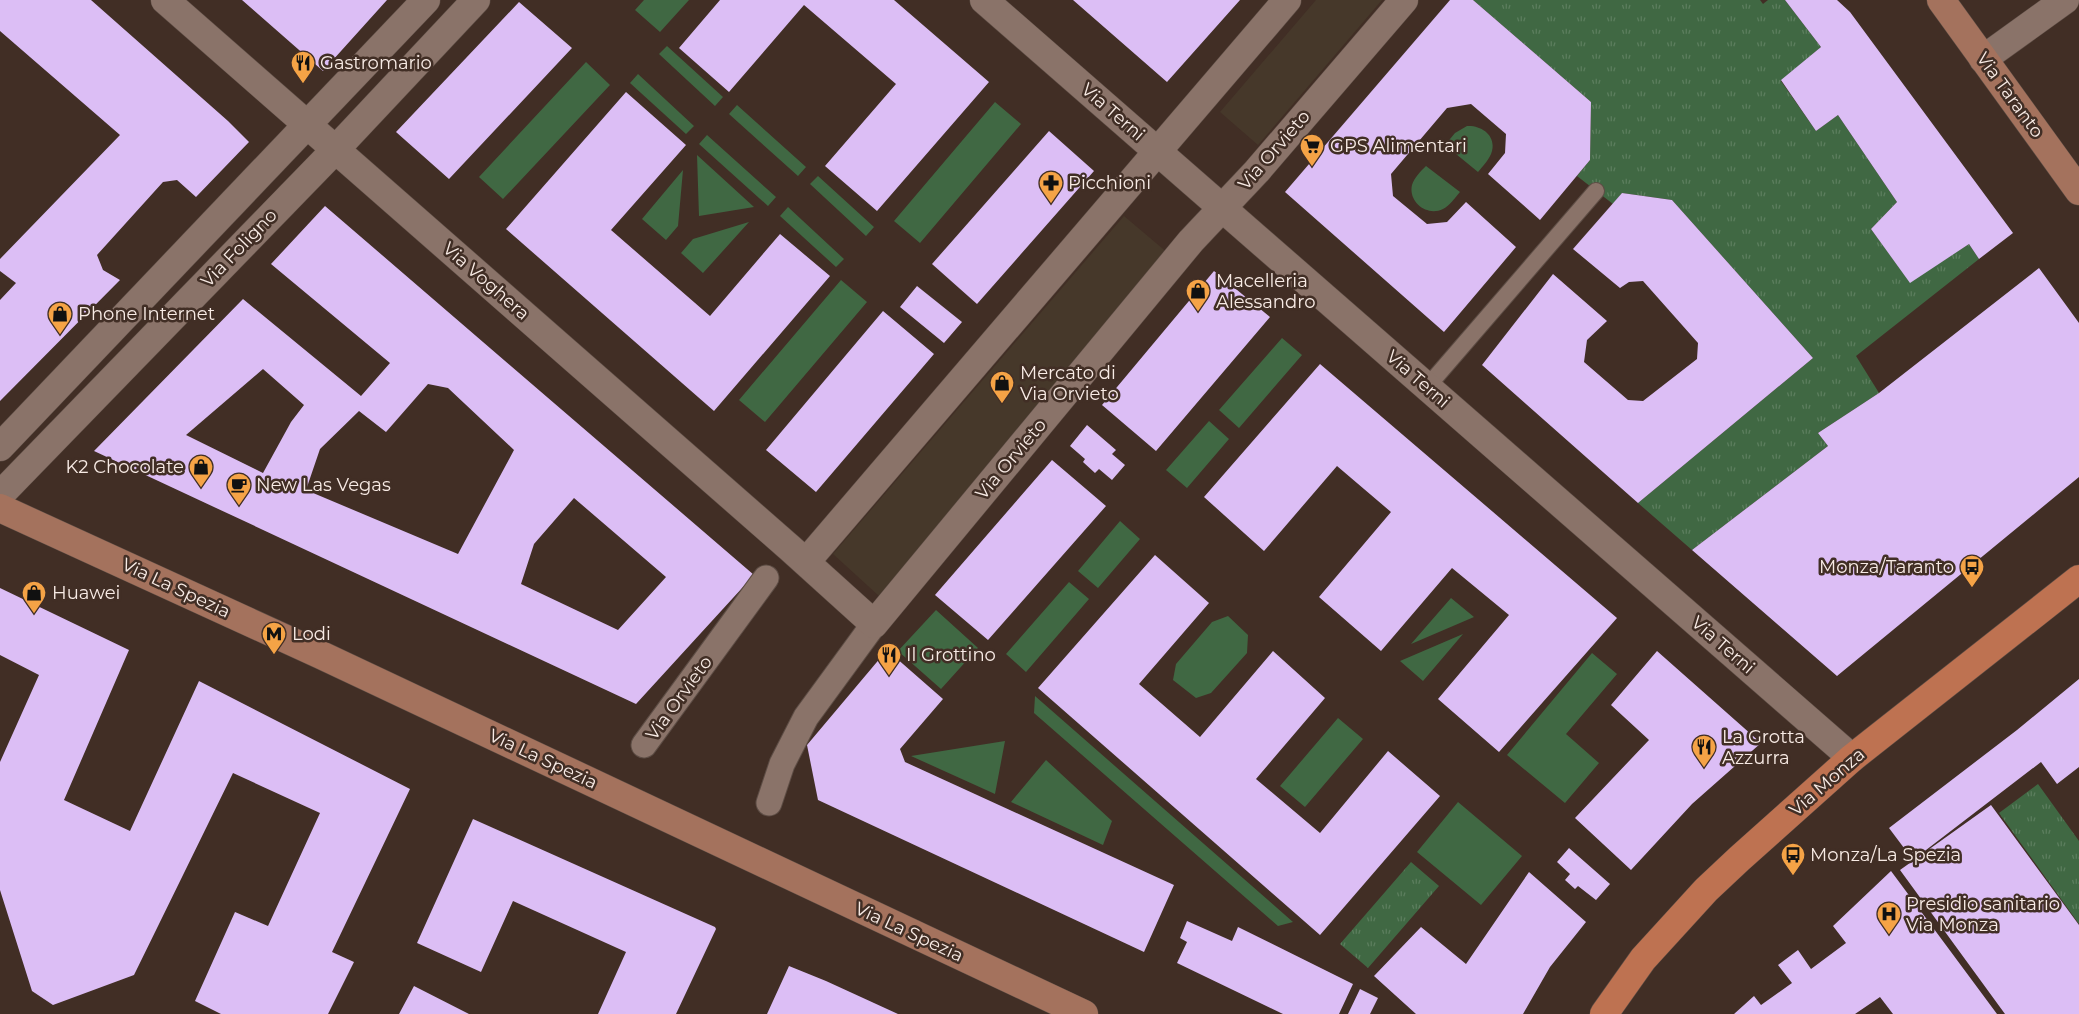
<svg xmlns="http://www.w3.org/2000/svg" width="2079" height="1014" viewBox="0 0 2079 1014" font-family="Montserrat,sans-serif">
	<defs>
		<pattern id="grass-tufts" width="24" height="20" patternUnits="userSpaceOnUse" patternTransform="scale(1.25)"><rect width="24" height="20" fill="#406843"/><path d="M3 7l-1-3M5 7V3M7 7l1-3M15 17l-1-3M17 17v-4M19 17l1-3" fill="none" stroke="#5c7e5e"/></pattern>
	</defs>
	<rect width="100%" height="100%" fill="#412e25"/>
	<!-- commercial -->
	<path fill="#46382a" d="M 1316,0 L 1382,0 L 1258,145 L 1220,112 Z
		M 1124,216 L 1169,254 L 879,596 L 833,554 Z"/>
	<!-- grass -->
	<path fill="url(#grass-tufts)" d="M 1473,0 L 1760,0 L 1763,4 L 1768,0 L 1785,0 L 1821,47 L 1781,81 L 1816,131 L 1838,115 L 1897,202 L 1871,229 L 1910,282 L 1969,244 L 1979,259 L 1856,356 L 1879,393 L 1818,433 L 1828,446 L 1692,550 L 1638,503 L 1813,358 L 1672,200 L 1622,193 L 1613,204 L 1577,176 L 1590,160 L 1591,102 Z
		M 2038,784 L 2079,841 L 2079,924 L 1999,813 Z
		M 1411,862 L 1439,886 L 1368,968 L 1340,944 Z"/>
	<!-- garden -->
	<path fill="#406843" d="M 644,0 L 689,0 L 660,32 L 635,10 Z
		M 667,46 L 723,97 L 715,106 L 659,54 Z
		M 586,62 L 610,85 L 503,199 L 479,177 Z
		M 638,74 L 694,126 L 686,134 L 630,83 Z
		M 995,102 L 1021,124 L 920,243 L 894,221 Z
		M 737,105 L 806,167 L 798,176 L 729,114 Z
		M 1467,126 C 1481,125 1496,135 1492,151 C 1490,159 1483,166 1478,172 L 1445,145 L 1455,133 Z
		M 707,135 L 776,197 L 768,206 L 699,144 Z
		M 697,155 L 754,207 L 699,216 Z
		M 1426,166 L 1460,192 C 1455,198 1449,206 1443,209 C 1427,217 1408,202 1412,185 C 1414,178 1421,171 1426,166 Z
		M 683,170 L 678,226 L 666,240 L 642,219 Z
		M 818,176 L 874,227 L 866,236 L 810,184 Z
		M 788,207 L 844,259 L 836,267 L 780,216 Z
		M 749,222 L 703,273 L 681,253 L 693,239 Z
		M 841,280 L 867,302 L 765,422 L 739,400 Z
		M 1282,338 L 1302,355 L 1239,428 L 1219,410 Z
		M 1209,421 L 1229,439 L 1187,488 L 1166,470 Z
		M 1120,521 L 1140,539 L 1098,588 L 1078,571 Z
		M 1069,582 L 1089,599 L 1026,672 L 1006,654 Z
		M 1451,598 L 1474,617 L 1411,644 Z
		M 936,610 L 978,648 L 941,689 L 898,651 Z
		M 1228,616 L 1248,635 L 1247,653 L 1211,693 L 1196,698 L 1173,680 L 1176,664 L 1212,622 Z
		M 1463,634 L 1423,681 L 1400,661 Z
		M 1592,653 L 1617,674 L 1566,734 L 1599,763 L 1565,803 L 1507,755 Z
		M 1035,696 L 1293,922 L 1278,926 L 1034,713 Z
		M 1338,718 L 1363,739 L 1305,807 L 1280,786 Z
		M 1005,741 L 995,794 L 911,756 Z
		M 1046,760 L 1112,821 L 1103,845 L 1011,802 Z
		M 1458,802 L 1522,856 L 1481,905 L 1417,852 Z"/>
	<!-- building -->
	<path fill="#dcbef5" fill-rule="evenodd" d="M 0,0 L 91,0 L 228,121 L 249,142 L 196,197 L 177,180 L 163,182 L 97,255 L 103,270 L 120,280 L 0,401 L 0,300 L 16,283 L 0,271 L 0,259 L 120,135 L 0,31 Z
		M 242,0 L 387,0 L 323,71 Z
		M 720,0 L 894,0 L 989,82 L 877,211 L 825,166 L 896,84 L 804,5 L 729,92 L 679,48 Z
		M 1073,0 L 1240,0 L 1167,82 Z
		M 1450,0 L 1473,0 L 1591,102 L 1590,160 L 1540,220 L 1488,174 L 1505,153 L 1506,134 L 1471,104 L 1447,108 L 1391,174 L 1393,196 L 1427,224 L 1447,222 L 1466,202 L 1516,247 L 1444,332 L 1285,192 Z
		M 1785,0 L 1837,0 L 1850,12 L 2013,233 L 1979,259 L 1969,244 L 1910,283 L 1871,229 L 1897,202 L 1838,115 L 1816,131 L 1781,80 L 1821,47 Z
		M 519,2 L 572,48 L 449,179 L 396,132 Z
		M 626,92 L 686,145 L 611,230 L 710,316 L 780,234 L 830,276 L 714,411 L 506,229 Z
		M 1049,131 L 1094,171 L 977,304 L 932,264 Z
		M 1622,193 L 1672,200 L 1813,358 L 1638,503 L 1482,365 L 1553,274 L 1607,321 L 1587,340 L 1584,362 L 1628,400 L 1643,401 L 1697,359 L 1698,343 L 1643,281 L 1629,282 L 1620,288 L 1573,249 Z
		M 325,206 L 754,575 L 636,704 L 94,451 L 243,299 L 361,396 L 390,363 L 271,264 ZM 263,369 L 304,405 L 291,422 L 263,473 L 186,435 ZM 428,384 L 448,388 L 514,450 L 458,554 L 306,490 L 320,449 L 359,411 L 386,432 ZM 574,498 L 666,577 L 618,630 L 521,584 L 534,544 Z
		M 2039,268 L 2079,323 L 2079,477 L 1837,676 L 1692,550 L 1828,446 L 1818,433 L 1879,393 Z
		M 1214,271 L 1270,317 L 1156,451 L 1102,405 Z
		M 917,286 L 962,322 L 944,343 L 900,307 Z
		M 883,311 L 934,354 L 816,492 L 766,450 Z
		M 1320,364 L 1617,618 L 1499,752 L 1438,699 L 1509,615 L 1452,568 L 1381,651 L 1319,597 L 1391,512 L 1337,466 L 1264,551 L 1204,497 Z
		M 1087,425 L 1116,450 L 1112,454 L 1125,465 L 1112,480 L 1099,469 L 1095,473 L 1083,462 L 1085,459 L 1070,446 Z
		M 1052,460 L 1106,506 L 988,640 L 935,595 Z
		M 1155,555 L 1209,603 L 1139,684 L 1200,737 L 1273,651 L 1325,698 L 1256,779 L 1320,833 L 1388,751 L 1440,796 L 1320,935 L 1038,688 Z
		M 0,588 L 129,650 L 64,800 L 130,831 L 199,681 L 410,789 L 332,952 L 354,962 L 328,1014 L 221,1014 L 195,1001 L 235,912 L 268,926 L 320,813 L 233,773 L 134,975 L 53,1005 L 32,991 L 0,890 L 0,762 L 39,675 L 0,655 Z
		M 887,650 L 943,699 L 900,749 L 905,762 L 1174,885 L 1144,952 L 818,800 L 807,745 Z
		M 1657,651 L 1761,743 L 1692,804 L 1631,870 L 1575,818 L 1649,740 L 1611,705 Z
		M 2079,679 L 2079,767 L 2057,784 L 2041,762 L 1913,860 L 1889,828 L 2017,730 Z
		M 1991,805 L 2079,925 L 2079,1014 L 2005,1014 L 1900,870 Z
		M 473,819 L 715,927 L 716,929 L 676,1014 L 598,1014 L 626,952 L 513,901 L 481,972 L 417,943 Z
		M 1569,848 L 1610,884 L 1596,900 L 1578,886 L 1575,889 L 1565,880 L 1570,874 L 1557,862 Z
		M 1891,871 L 1997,1014 L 1893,1014 L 1880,997 L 1855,1014 L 1734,1014 L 1754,996 L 1761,1005 L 1792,983 L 1778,965 L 1798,950 L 1811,969 L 1846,943 L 1833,926 Z
		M 1529,872 L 1586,922 L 1550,967 L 1523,1014 L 1416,1014 L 1374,976 L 1421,927 L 1466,964 Z
		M 1187,921 L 1232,941 L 1238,927 L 1353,984 L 1339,1014 L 1283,1014 L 1177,963 L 1187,942 L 1180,938 Z
		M 789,966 L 826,981 L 898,1014 L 767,1014 Z
		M 414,986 L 469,1014 L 399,1014 Z
		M 1360,989 L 1378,998 L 1370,1014 L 1348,1014 Z"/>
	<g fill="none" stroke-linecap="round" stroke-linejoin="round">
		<defs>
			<path id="service" d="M 1427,387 L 1596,191"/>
			<path id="pedestrian" d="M 644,745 L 766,578
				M 769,803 L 782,764 L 806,717 L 874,624"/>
			<path id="minor" d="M 165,0 L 791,549 L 874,624 L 1191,241 L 1257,171 L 1404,0
				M 984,0 L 1852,758
				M 1983,59 L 2065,0
				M 0,447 L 426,0
				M 0,495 L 336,149 L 476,0
				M 806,562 L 1287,0"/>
			<path id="secondary" d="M 1941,0 L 2079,191
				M 0,508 L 321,655 L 1084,1014"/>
			<path id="primary" d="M 1604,1014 L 1643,959 L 1706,890 L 1739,859 L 1852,758 L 2079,579"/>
		</defs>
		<!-- service casing -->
		<use href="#service" stroke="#5d4d45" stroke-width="18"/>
		<!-- pedestrian casing -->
		<use href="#pedestrian" stroke="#5d4d45" stroke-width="27"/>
		<!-- minor casing -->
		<use href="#minor" stroke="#5d4d45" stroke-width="29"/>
		<!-- secondary casing -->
		<use href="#secondary" stroke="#5d4d45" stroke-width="29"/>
		<!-- primary casing -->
		<use href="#primary" stroke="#5d4d45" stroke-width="29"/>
		<!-- service -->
		<use href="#service" stroke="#8a7369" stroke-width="16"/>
		<!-- pedestrian -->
		<use href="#pedestrian" stroke="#8a7369" stroke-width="25"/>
		<!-- minor -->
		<use href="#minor" stroke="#8a7369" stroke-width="28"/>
		<!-- secondary -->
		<use href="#secondary" stroke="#a4725d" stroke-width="28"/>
		<!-- primary -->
		<use href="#primary" stroke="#be7251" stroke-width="28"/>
	</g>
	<!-- icons -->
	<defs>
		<symbol id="restaurant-pin" viewBox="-11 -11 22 30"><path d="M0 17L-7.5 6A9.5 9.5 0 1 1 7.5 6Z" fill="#f5a346" stroke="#412e25"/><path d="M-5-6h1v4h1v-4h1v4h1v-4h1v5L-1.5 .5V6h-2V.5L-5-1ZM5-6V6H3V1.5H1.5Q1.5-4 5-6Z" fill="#111"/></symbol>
		<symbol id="supermarket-pin" viewBox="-11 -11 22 30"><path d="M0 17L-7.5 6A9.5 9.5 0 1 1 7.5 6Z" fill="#f5a346" stroke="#412e25"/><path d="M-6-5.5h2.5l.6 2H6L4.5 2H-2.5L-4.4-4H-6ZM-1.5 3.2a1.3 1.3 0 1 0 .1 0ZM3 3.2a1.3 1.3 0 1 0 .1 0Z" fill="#111"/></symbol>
		<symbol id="pharmacy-pin" viewBox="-11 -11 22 30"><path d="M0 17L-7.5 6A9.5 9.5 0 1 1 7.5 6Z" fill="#f5a346" stroke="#412e25"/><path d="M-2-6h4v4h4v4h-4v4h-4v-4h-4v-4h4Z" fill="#111"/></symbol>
		<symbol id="shop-pin" viewBox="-11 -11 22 30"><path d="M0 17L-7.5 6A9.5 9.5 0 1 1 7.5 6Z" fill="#f5a346" stroke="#412e25"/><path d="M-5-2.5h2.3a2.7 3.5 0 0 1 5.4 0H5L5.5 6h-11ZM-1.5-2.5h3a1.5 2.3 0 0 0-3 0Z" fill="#111"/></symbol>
		<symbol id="cafe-pin" viewBox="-11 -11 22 30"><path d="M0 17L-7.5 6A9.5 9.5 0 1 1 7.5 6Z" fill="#f5a346" stroke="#412e25"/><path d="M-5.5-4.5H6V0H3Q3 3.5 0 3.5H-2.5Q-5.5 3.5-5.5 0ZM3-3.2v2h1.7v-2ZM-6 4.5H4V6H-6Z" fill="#111"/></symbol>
		<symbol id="bus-pin" viewBox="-11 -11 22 30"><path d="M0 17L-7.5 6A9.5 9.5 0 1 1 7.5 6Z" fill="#f5a346" stroke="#412e25"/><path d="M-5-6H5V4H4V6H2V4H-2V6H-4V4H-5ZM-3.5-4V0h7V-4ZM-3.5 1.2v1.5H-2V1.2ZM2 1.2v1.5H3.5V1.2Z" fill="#111"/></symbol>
		<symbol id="metro-pin" viewBox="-11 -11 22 30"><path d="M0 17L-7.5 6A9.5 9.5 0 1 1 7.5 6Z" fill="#f5a346" stroke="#412e25"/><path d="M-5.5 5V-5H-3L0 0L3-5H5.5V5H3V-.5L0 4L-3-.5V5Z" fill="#111"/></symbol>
		<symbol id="hospital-pin" viewBox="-11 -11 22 30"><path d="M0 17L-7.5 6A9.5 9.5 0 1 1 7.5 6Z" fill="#f5a346" stroke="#412e25"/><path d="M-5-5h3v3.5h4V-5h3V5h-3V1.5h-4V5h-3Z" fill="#111"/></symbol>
	</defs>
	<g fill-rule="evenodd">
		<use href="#restaurant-pin" x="289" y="49" width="28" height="38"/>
		<use href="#supermarket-pin" x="1298" y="132" width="28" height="38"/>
		<use href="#pharmacy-pin" x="1037" y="169" width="28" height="38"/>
		<use href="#shop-pin" x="1184" y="277" width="28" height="38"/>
		<use href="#shop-pin" x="46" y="300" width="28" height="38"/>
		<use href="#shop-pin" x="988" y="369" width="28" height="38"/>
		<use href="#shop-pin" x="187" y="453" width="28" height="38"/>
		<use href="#cafe-pin" x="225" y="471" width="28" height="38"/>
		<use href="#bus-pin" x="1958" y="553" width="28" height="38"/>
		<use href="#shop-pin" x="20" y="579" width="28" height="38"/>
		<use href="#metro-pin" x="260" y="620" width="28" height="38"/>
		<use href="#restaurant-pin" x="875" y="641" width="28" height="38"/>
		<use href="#restaurant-pin" x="1690" y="733" width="28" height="38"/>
		<use href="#bus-pin" x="1779" y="841" width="28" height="38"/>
		<use href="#hospital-pin" x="1875" y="900" width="28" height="38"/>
	</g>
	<g text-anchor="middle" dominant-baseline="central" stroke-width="5" stroke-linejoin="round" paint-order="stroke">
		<!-- poi labels -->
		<g font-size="18" fill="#f8ebe5" stroke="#412e25" text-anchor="start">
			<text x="320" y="63">Gastromario</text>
			<text x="1330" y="146">GPS Alimentari</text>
			<text x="1068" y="183">Picchioni</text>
			<text x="1216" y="281">Macelleria<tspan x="1216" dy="21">Alessandro</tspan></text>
			<text x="78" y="314">Phone Internet</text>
			<text x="1020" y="373">Mercato di<tspan x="1020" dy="21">Via Orvieto</tspan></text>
			<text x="184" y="467" text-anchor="end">K2 Chocolate</text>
			<text x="256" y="485">New Las Vegas</text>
			<text x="1954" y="567" text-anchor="end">Monza/Taranto</text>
			<text x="52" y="593">Huawei</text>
			<text x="292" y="634">Lodi</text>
			<text x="906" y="655">Il Grottino</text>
			<text x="1722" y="737">La Grotta<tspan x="1722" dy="21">Azzurra</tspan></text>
			<text x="1810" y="855">Monza/La Spezia</text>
			<text x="1906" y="904">Presidio sanitario<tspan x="1906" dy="21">Via Monza</tspan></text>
		</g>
		<!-- street labels -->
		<g font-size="18" fill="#f8ebe5" stroke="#412e25">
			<text transform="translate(2010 95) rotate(54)">Via Taranto</text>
			<text transform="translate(1113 112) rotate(41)">Via Terni</text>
			<text transform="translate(1274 150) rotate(-49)">Via Orvieto</text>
			<text transform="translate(239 248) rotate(-46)">Via Foligno</text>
			<text transform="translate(486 281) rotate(41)">Via Voghera</text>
			<text transform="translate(1418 379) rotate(41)">Via Terni</text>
			<text transform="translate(1011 459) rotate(-50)">Via Orvieto</text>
			<text transform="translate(176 588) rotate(25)">Via La Spezia</text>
			<text transform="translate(1723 645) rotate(41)">Via Terni</text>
			<text transform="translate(679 698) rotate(-54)">Via Orvieto</text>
			<text transform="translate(543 759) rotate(25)">Via La Spezia</text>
			<text transform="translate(1827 782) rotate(-41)">Via Monza</text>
			<text transform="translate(909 932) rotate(25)">Via La Spezia</text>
		</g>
	</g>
</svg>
